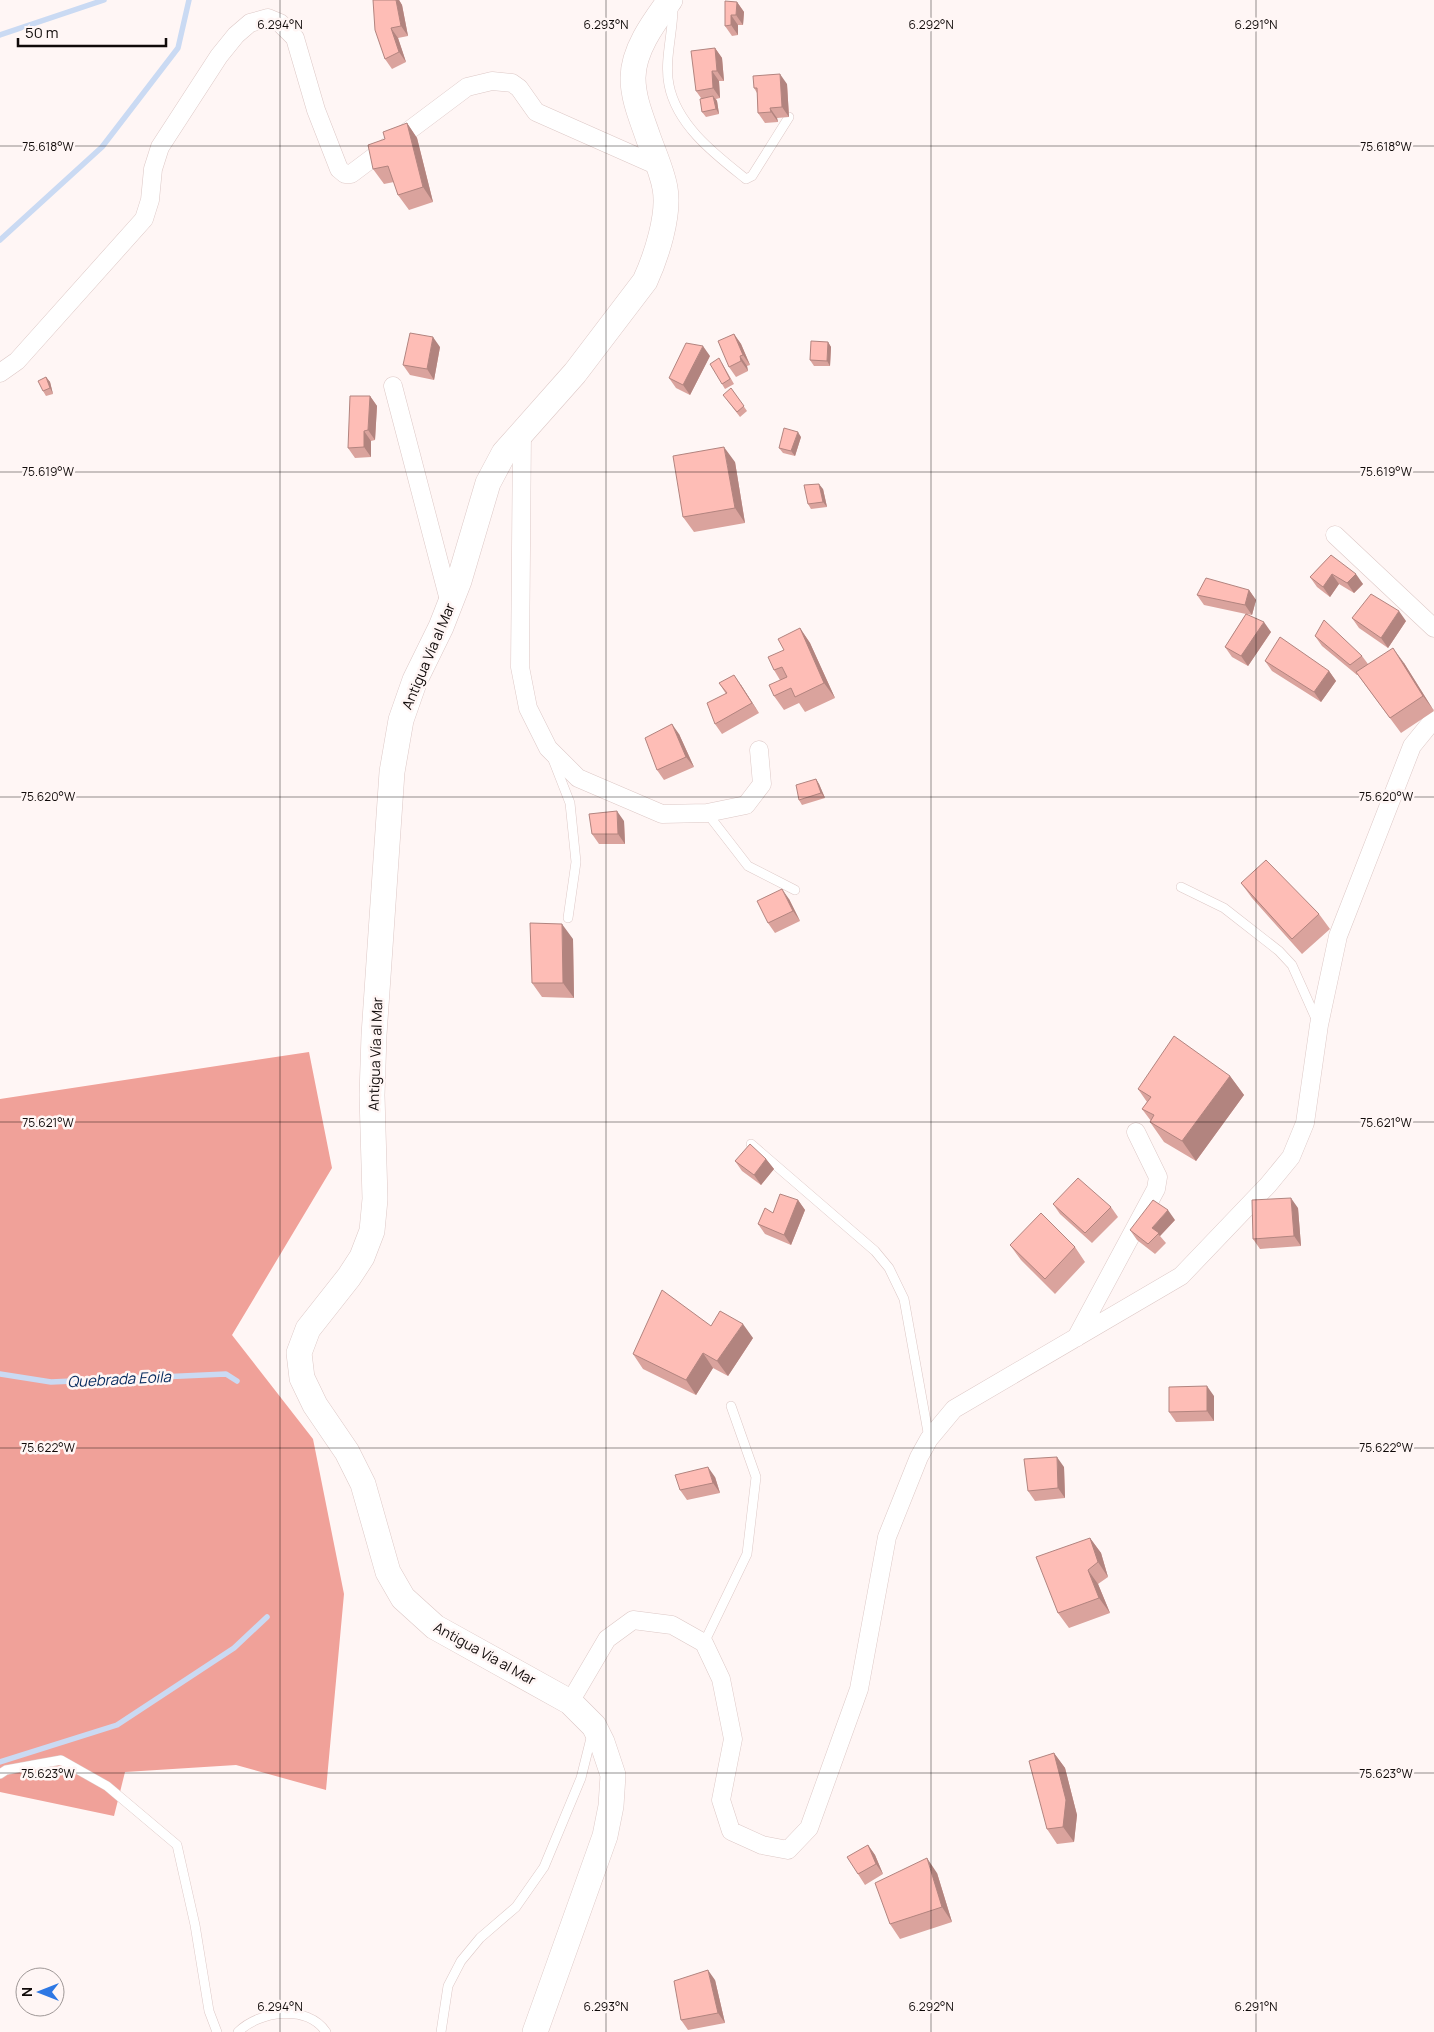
<svg xmlns="http://www.w3.org/2000/svg" width="1434" height="2032" viewBox="0 0 1434 2032" font-family="Manrope,sans-serif">
	<rect width="100%" height="100%" fill="#fff6f5"/>
	<!-- forest -->
	<path fill="#f0a199" d="M 309,1052 L 332,1168 L 232,1335 L 313,1439 L 344,1594 L 326,1790 L 236,1765 L 125,1772 L 114,1816 L 0,1792 L 0,1099 Z"/>
	<g fill="none" stroke-linecap="round" stroke-linejoin="round">
		<!-- stream -->
		<path stroke="#cadaf3" stroke-width="5.5" d="M 0,35 L 104,0
			M 0,240 L 102,147 L 178,48 L 189,0
			M 0,1374 L 51,1382 L 226,1374 L 237,1381
			M 0,1762 L 117,1725 L 234,1648 L 267,1617"/>
		<defs>
			<path id="lane" d="M 673,8 C 673,33 664,61 669,85 C 677,126 716,155 746,179 L 752,176 L 789,117
				M 552,757 L 570,803 L 576,862 L 568,918
				M 707,813 L 748,866 L 795,890
				M 1181,887 L 1224,908 L 1279,951 L 1292,965 L 1317,1021
				M 751,1144 L 875,1251 L 889,1268 L 904,1299 L 929,1438
				M 704,1643 L 747,1554 L 756,1477 L 731,1406
				M 0,1774 L 6,1770 L 61,1760 L 107,1786 L 177,1845 L 195,1925 L 209,2011 L 217,2032
				M 238,2032 C 259,2011 307,2004 326,2032
				M 441,2032 L 448,1986 L 461,1961 L 480,1938 L 516,1907 L 544,1867 L 581,1778 L 592,1734"/>
			<path id="street" d="M 0,373 L 17,361 L 144,219 L 150,200 L 153,169 L 160,147 L 219,56 L 236,35 L 250,23 L 268,18 L 280,23 L 295,38 L 316,110 L 339,169 L 345,174 L 351,174 L 467,87 L 492,81 L 512,83 L 519,88 L 536,112 L 658,166
				M 393,386 L 450,604
				M 522,431 L 520,667 L 528,708 L 548,748 L 578,778 L 662,814 L 707,813 L 746,805 L 762,784 L 759,750
				M 1335,535 L 1434,628
				M 1076,1338 L 1156,1189 L 1158,1177 L 1136,1132
				M 570,1702 L 607,1639 L 633,1620 L 672,1625 L 704,1643 L 721,1679 L 733,1739 L 721,1800 L 731,1831 L 762,1845 L 788,1850 L 809,1828 L 859,1689 L 887,1537 L 919,1457 L 929,1439 L 954,1409 L 1181,1276 L 1268,1185 L 1291,1157 L 1305,1123 L 1319,1025 L 1338,936 L 1412,746 L 1434,719"/>
			<path id="secondary" d="M 535,2032 L 605,1836 L 611,1806 L 613,1775 L 602,1742 L 594,1726 L 570,1702 L 435,1627 L 403,1598 L 388,1572 L 363,1484 L 347,1452 L 315,1405 L 302,1378 L 299,1353 L 308,1329 L 349,1277 L 362,1257 L 372,1231 L 375,1199 L 372,1095 L 374,1035 L 392,772 L 401,720 L 415,680 L 441,627 L 459,581 L 488,483 L 504,453 L 575,373 L 645,281 C 656,257 670,215 665,188 C 662,171 654,154 648,137 C 642,119 633,99 633,78 C 633,50 654,22 670,0"/>
		</defs>
		<!-- lane casing -->
		<use href="#lane" stroke="#ddc8c6" stroke-width="10"/>
		<!-- street casing -->
		<use href="#street" stroke="#ddc8c6" stroke-width="19"/>
		<!-- secondary casing -->
		<use href="#secondary" stroke="#ddc8c6" stroke-width="26"/>
		<!-- lane -->
		<use href="#lane" stroke="#fff" stroke-width="9"/>
		<!-- street -->
		<use href="#street" stroke="#fff" stroke-width="18"/>
		<!-- secondary -->
		<use href="#secondary" stroke="#fff" stroke-width="25"/>
	</g>
	<!-- wall -->
	<path fill="#daa39d" d="M 373,0 L 399,0 L 402,5 L 408,36 L 398,38 L 406,62 L 392,69 L 385,59 Z
		M 737,2 L 744,12 L 743,25 L 738,25 L 738,35 L 732,36 L 725,26 Z
		M 715,48 L 722,58 L 724,81 L 719,81 L 720,98 L 716,99 L 717,101 L 719,114 L 706,117 L 702,112 L 701,98 L 696,91 Z
		M 787,84 L 789,117 L 777,118 L 778,122 L 765,123 L 758,113 L 757,93 L 754,88 Z
		M 407,123 L 417,138 L 433,202 L 409,210 L 398,195 L 394,182 L 384,184 L 373,169 L 385,139 Z
		M 734,334 L 741,344 L 750,365 L 747,366 L 748,371 L 736,377 L 729,367 Z
		M 828,342 L 831,347 L 830,366 L 814,366 L 810,360 Z
		M 440,347 L 434,380 L 410,375 L 403,365 Z
		M 710,356 L 690,395 L 676,388 L 669,378 Z
		M 722,363 L 734,384 L 725,389 L 722,384 Z
		M 46,377 L 50,382 L 53,394 L 46,396 L 43,391 Z
		M 731,388 L 747,411 L 740,417 L 727,400 Z
		M 370,396 L 377,406 L 375,440 L 371,441 L 371,457 L 355,458 L 348,448 Z
		M 801,437 L 795,456 L 783,453 L 779,448 Z
		M 735,462 L 745,523 L 694,532 L 683,517 Z
		M 823,489 L 827,507 L 811,509 L 808,504 Z
		M 1331,555 L 1363,584 L 1354,593 L 1339,584 L 1330,597 L 1317,587 L 1310,577 Z
		M 1249,590 L 1256,600 L 1252,615 L 1246,614 L 1271,632 L 1248,666 L 1232,657 L 1225,647 L 1246,614 L 1204,605 L 1197,595 Z
		M 1352,618 L 1406,621 L 1388,648 L 1359,628 Z
		M 800,628 L 810,643 L 835,698 L 805,712 L 799,703 L 784,710 L 774,696 L 780,680 L 774,670 L 784,650 Z
		M 1315,636 L 1362,656 L 1368,664 L 1404,663 L 1434,711 L 1401,733 L 1358,675 L 1357,675 L 1322,646 Z
		M 1265,661 L 1329,671 L 1336,681 L 1321,702 L 1272,671 Z
		M 719,683 L 741,685 L 759,713 L 722,734 L 715,724 L 726,694 Z
		M 679,734 L 694,767 L 664,780 L 657,770 Z
		M 816,779 L 819,784 L 825,798 L 802,805 L 799,800 Z
		M 624,821 L 625,844 L 599,844 L 592,834 Z
		M 1241,883 L 1319,914 L 1330,929 L 1302,954 L 1252,898 Z
		M 789,899 L 800,921 L 775,933 L 768,923 Z
		M 573,939 L 574,998 L 542,997 L 532,983 Z
		M 1230,1076 L 1244,1095 L 1196,1161 L 1164,1142 L 1150,1122 L 1151,1121 L 1142,1109 L 1147,1102 L 1138,1089 Z
		M 766,1159 L 774,1169 L 761,1185 L 742,1171 L 735,1161 Z
		M 798,1200 L 805,1210 L 791,1245 L 765,1234 L 758,1224 L 773,1213 Z
		M 1053,1204 L 1111,1207 L 1118,1217 L 1092,1243 L 1060,1214 Z
		M 1298,1208 L 1301,1246 L 1260,1249 L 1253,1239 Z
		M 1175,1220 L 1160,1236 L 1166,1243 L 1155,1254 L 1137,1240 L 1130,1230 Z
		M 1010,1245 L 1075,1247 L 1085,1262 L 1055,1294 L 1021,1260 Z
		M 711,1326 L 753,1338 L 728,1376 L 713,1368 L 696,1395 L 643,1369 L 633,1354 Z
		M 1214,1396 L 1214,1421 L 1176,1422 L 1169,1412 Z
		M 1064,1467 L 1065,1498 L 1035,1501 L 1028,1491 Z
		M 715,1477 L 720,1493 L 687,1500 L 680,1490 Z
		M 1090,1538 L 1101,1553 L 1108,1577 L 1098,1584 L 1110,1613 L 1069,1628 L 1058,1613 Z
		M 1054,1753 L 1065,1768 L 1077,1815 L 1074,1842 L 1057,1844 L 1047,1829 Z
		M 868,1845 L 875,1855 L 883,1874 L 865,1885 L 858,1874 Z
		M 937,1873 L 952,1922 L 900,1939 L 890,1924 Z
		M 715,1980 L 725,2023 L 688,2030 L 681,2020 Z"/>
	<!-- shaded-wall -->
	<path fill="#b2847f" d="M 396,0 L 399,0 L 402,5 L 408,36 L 401,26 Z
		M 737,2 L 744,12 L 743,25 L 736,15 Z
		M 731,15 L 738,25 L 738,35 L 731,25 Z
		M 391,28 L 398,38 L 406,62 L 399,52 Z
		M 715,48 L 722,58 L 724,81 L 717,71 Z
		M 712,71 L 719,81 L 720,98 L 713,88 Z
		M 780,74 L 787,84 L 789,117 L 782,107 Z
		M 713,96 L 717,101 L 719,114 L 716,109 Z
		M 770,108 L 777,118 L 778,122 L 771,112 Z
		M 407,123 L 417,138 L 433,202 L 423,187 Z
		M 734,334 L 741,344 L 750,365 L 743,355 Z
		M 433,337 L 440,347 L 434,380 L 427,369 Z
		M 828,342 L 831,347 L 830,366 L 827,361 Z
		M 703,346 L 710,356 L 690,395 L 683,385 Z
		M 740,356 L 747,366 L 748,371 L 741,361 Z
		M 46,377 L 50,382 L 53,394 L 50,388 Z
		M 370,396 L 377,406 L 375,440 L 368,430 Z
		M 364,431 L 371,441 L 371,457 L 364,447 Z
		M 798,432 L 801,437 L 795,456 L 791,451 Z
		M 724,447 L 735,462 L 745,523 L 735,508 Z
		M 819,484 L 823,489 L 827,507 L 823,502 Z
		M 1332,574 L 1339,584 L 1330,597 L 1323,587 Z
		M 1356,574 L 1363,584 L 1354,593 L 1347,583 Z
		M 1249,590 L 1256,600 L 1252,615 L 1245,605 Z
		M 1399,611 L 1406,621 L 1388,648 L 1381,638 Z
		M 1264,622 L 1271,632 L 1248,666 L 1241,656 Z
		M 800,628 L 810,643 L 835,698 L 824,683 Z
		M 1393,648 L 1404,663 L 1434,711 L 1423,696 Z
		M 1329,671 L 1336,681 L 1321,702 L 1314,692 Z
		M 734,675 L 741,685 L 759,713 L 752,703 Z
		M 672,724 L 679,734 L 694,767 L 686,757 Z
		M 816,779 L 819,784 L 825,798 L 821,793 Z
		M 617,811 L 624,821 L 625,844 L 618,834 Z
		M 782,889 L 789,899 L 800,921 L 793,911 Z
		M 562,924 L 573,939 L 574,998 L 563,983 Z
		M 1230,1076 L 1244,1095 L 1196,1161 L 1182,1141 Z
		M 766,1159 L 774,1169 L 761,1185 L 754,1175 Z
		M 1291,1198 L 1298,1208 L 1301,1246 L 1294,1236 Z
		M 798,1200 L 805,1210 L 791,1245 L 784,1235 Z
		M 1168,1210 L 1175,1220 L 1160,1236 L 1152,1228 Z
		M 743,1324 L 753,1338 L 728,1376 L 717,1361 Z
		M 703,1353 L 713,1368 L 696,1395 L 686,1380 Z
		M 1207,1386 L 1214,1396 L 1214,1421 L 1207,1411 Z
		M 1057,1457 L 1064,1467 L 1065,1498 L 1058,1488 Z
		M 708,1467 L 715,1477 L 720,1493 L 713,1483 Z
		M 1090,1538 L 1101,1553 L 1108,1577 L 1098,1562 Z
		M 1088,1570 L 1098,1584 L 1110,1613 L 1099,1598 Z
		M 1054,1753 L 1065,1768 L 1077,1815 L 1074,1842 L 1063,1827 Z
		M 868,1845 L 875,1855 L 883,1874 L 876,1864 Z
		M 927,1858 L 937,1873 L 952,1922 L 942,1907 Z
		M 708,1970 L 715,1980 L 725,2023 L 718,2013 Z"/>
	<!-- building -->
	<path fill="#febdb6" stroke="#b2847f" d="M 373,0 L 396,0 L 401,26 L 391,28 L 399,52 L 385,59 L 375,30 Z
		M 725,1 L 737,2 L 736,15 L 731,15 L 731,25 L 725,26 Z
		M 715,48 L 717,71 L 712,71 L 713,88 L 696,91 L 691,51 Z
		M 780,74 L 782,107 L 770,108 L 771,112 L 758,113 L 757,88 L 754,88 L 753,76 Z
		M 713,96 L 716,109 L 702,112 L 700,99 Z
		M 407,123 L 423,187 L 398,195 L 388,166 L 373,169 L 368,145 L 385,139 L 383,132 Z
		M 410,333 L 433,337 L 427,369 L 403,365 Z
		M 734,334 L 743,355 L 740,356 L 741,361 L 729,367 L 718,341 Z
		M 811,341 L 828,342 L 827,361 L 810,360 Z
		M 686,343 L 703,346 L 683,385 L 669,378 Z
		M 719,358 L 730,379 L 722,384 L 710,364 Z
		M 46,377 L 50,388 L 43,391 L 38,381 Z
		M 731,388 L 744,406 L 737,412 L 723,395 Z
		M 350,396 L 370,396 L 368,430 L 364,431 L 364,447 L 348,448 Z
		M 784,428 L 798,432 L 791,451 L 779,448 Z
		M 724,447 L 735,508 L 683,517 L 673,456 Z
		M 819,484 L 823,502 L 808,504 L 804,485 Z
		M 1331,555 L 1356,574 L 1347,583 L 1332,574 L 1323,587 L 1310,577 Z
		M 1206,578 L 1249,590 L 1245,605 L 1197,595 Z
		M 1371,594 L 1399,611 L 1381,638 L 1352,618 Z
		M 1246,614 L 1264,622 L 1241,656 L 1225,647 Z
		M 1324,620 L 1362,656 L 1350,665 L 1315,636 Z
		M 800,628 L 824,683 L 795,697 L 791,688 L 774,696 L 769,685 L 787,677 L 782,667 L 774,670 L 768,657 L 784,650 L 778,639 Z
		M 1280,637 L 1329,671 L 1314,692 L 1265,661 Z
		M 1393,648 L 1423,696 L 1390,718 L 1356,672 Z
		M 734,675 L 752,703 L 715,724 L 707,703 L 727,693 L 719,683 Z
		M 672,724 L 686,757 L 657,770 L 645,738 Z
		M 816,779 L 821,793 L 799,800 L 796,785 Z
		M 617,811 L 618,834 L 592,834 L 589,814 Z
		M 1266,860 L 1319,914 L 1292,939 L 1241,883 Z
		M 782,889 L 793,911 L 768,923 L 757,901 Z
		M 530,923 L 562,924 L 563,983 L 532,983 Z
		M 1174,1036 L 1230,1076 L 1182,1141 L 1150,1122 L 1154,1115 L 1142,1109 L 1151,1097 L 1138,1089 Z
		M 750,1144 L 766,1159 L 754,1175 L 735,1161 Z
		M 1078,1178 L 1111,1207 L 1085,1233 L 1053,1204 Z
		M 780,1194 L 798,1200 L 784,1235 L 758,1224 L 765,1208 L 773,1213 Z
		M 1291,1198 L 1294,1236 L 1253,1239 L 1252,1200 Z
		M 1153,1200 L 1168,1210 L 1152,1228 L 1159,1233 L 1148,1244 L 1130,1230 Z
		M 1041,1213 L 1075,1247 L 1045,1279 L 1010,1245 Z
		M 662,1290 L 711,1326 L 720,1311 L 743,1324 L 717,1361 L 703,1353 L 686,1380 L 633,1354 Z
		M 1207,1386 L 1207,1411 L 1169,1412 L 1169,1387 Z
		M 1057,1457 L 1058,1488 L 1028,1491 L 1024,1459 Z
		M 708,1467 L 713,1483 L 680,1490 L 675,1475 Z
		M 1090,1538 L 1098,1562 L 1088,1570 L 1099,1598 L 1058,1613 L 1036,1557 Z
		M 1054,1753 L 1066,1800 L 1063,1827 L 1047,1829 L 1029,1761 Z
		M 868,1845 L 876,1864 L 858,1874 L 847,1857 Z
		M 927,1858 L 942,1907 L 890,1924 L 875,1883 Z
		M 708,1970 L 718,2013 L 681,2020 L 674,1981 Z"/>
	<!-- ticks -->
	<path fill="none" stroke="#100a09" stroke-width="1" stroke-opacity="0.45" d="M 280,0 L 280,2032M 606,0 L 606,2032M 931,0 L 931,2032M 1256,0 L 1256,2032M 0,146 L 1434,146M 0,472 L 1434,472M 0,797 L 1434,797M 0,1122 L 1434,1122M 0,1448 L 1434,1448M 0,1773 L 1434,1773"/>
	<g text-anchor="middle" dominant-baseline="central" stroke-width="5" stroke-linejoin="round" paint-order="stroke">
		<!-- street labels -->
		<g font-size="14" fill="#100a09" stroke="#fff6f5">
			<text transform="translate(428 656) rotate(-67)">Antigua Vía al Mar</text>
			<text transform="translate(375 1054) rotate(-88)">Antigua Vía al Mar</text>
			<text transform="translate(485 1653) rotate(29)">Antigua Vía al Mar</text>
		</g>
		<!-- water labels -->
		<g font-size="15" font-style="italic" fill="#092d60" stroke="#fff6f5">
			<text transform="translate(119 1379) rotate(-3)">Quebrada Eoila</text>
		</g>
	</g>
	<g font-size="12" text-anchor="middle" fill="#100a09" stroke="#fff6f5" stroke-width="5" stroke-linejoin="round" paint-order="stroke">
		<text x="280" y="29">6.294°N</text>
		<text x="606" y="29">6.293°N</text>
		<text x="931" y="29">6.292°N</text>
		<text x="1256" y="29">6.291°N</text>
		<text x="1386" y="151">75.618°W</text>
		<text x="48" y="151">75.618°W</text>
		<text x="1386" y="476">75.619°W</text>
		<text x="48" y="476">75.619°W</text>
		<text x="1386" y="801">75.620°W</text>
		<text x="48" y="801">75.620°W</text>
		<text x="1386" y="1127">75.621°W</text>
		<text x="48" y="1127">75.621°W</text>
		<text x="48" y="1452">75.622°W</text>
		<text x="1386" y="1452">75.622°W</text>
		<text x="48" y="1778">75.623°W</text>
		<text x="1386" y="1778">75.623°W</text>
		<text x="280" y="2011">6.294°N</text>
		<text x="606" y="2011">6.293°N</text>
		<text x="931" y="2011">6.292°N</text>
		<text x="1256" y="2011">6.291°N</text>
	</g>
	<!-- north arrow -->
	<g transform="translate(40 1992) rotate(270)"><circle r="24" fill="#fff6f5" stroke="#9f9897"/>
	<path d="M0-4L9 19L0 12L-9 19Z" fill="#2e78e4"/>
	<text y="-8" font-size="14" font-weight="bold" text-anchor="middle" fill="#100a09">N</text>
	</g>
	<!-- scale -->
	<path d="M18 38v8h148v-8" fill="none" stroke="#100a09" stroke-width="2.5"/>
	<text x="25" y="38" font-size="15" fill="#100a09" stroke="#fff6f5" stroke-width="4" paint-order="stroke">50 m</text>
</svg>
